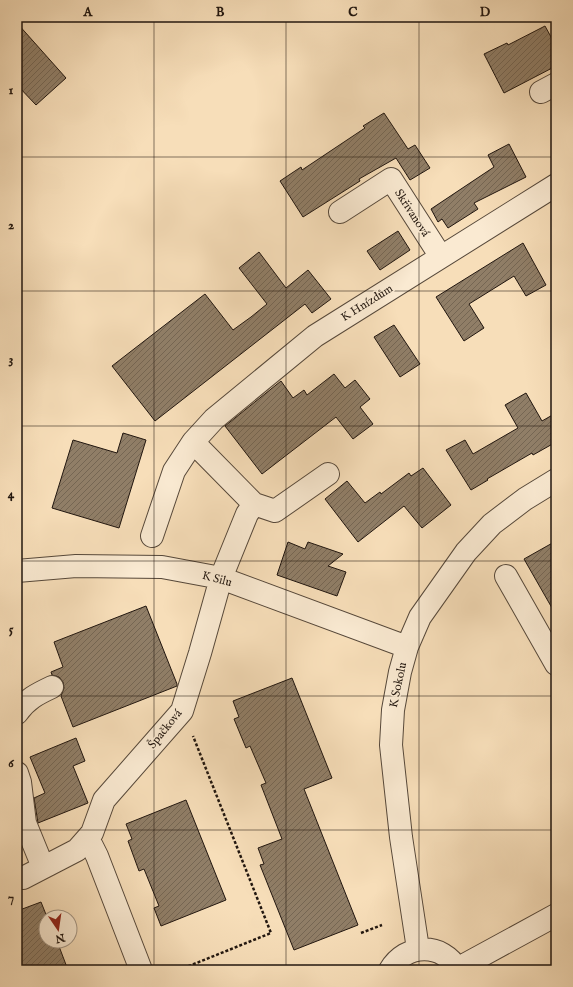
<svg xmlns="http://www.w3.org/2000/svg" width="573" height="987" viewBox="0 0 573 987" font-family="'IM FELL English',serif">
	<defs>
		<pattern id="building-hatch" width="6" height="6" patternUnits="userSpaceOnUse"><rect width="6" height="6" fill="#907e67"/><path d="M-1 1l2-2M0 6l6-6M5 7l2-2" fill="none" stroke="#756653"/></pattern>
	</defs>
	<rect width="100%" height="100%" fill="#f7deb9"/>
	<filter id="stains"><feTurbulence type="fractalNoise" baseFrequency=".005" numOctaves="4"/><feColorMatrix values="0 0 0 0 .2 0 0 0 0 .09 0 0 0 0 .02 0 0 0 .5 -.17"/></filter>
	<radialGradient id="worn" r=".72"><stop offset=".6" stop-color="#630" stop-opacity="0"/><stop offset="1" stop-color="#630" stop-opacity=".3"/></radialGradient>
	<!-- building -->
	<path fill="url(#building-hatch)" stroke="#21160f" d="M 17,23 L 66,78 L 36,105 L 17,85 Z
		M 545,26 L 556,46 L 556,66 L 504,93 L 484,54 L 507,43 L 508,45 Z
		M 384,113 L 408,149 L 415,145 L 430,168 L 410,180 L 396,158 L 359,179 L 360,181 L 303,217 L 280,181 L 301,167 L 302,170 L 365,128 L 363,126 Z
		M 509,144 L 526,177 L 474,203 L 478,209 L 448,228 L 442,219 L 438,222 L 431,209 L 494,167 L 488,155 Z
		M 398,231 L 410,250 L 380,270 L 367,251 Z
		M 523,243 L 546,285 L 526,296 L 514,276 L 469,304 L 484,328 L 464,341 L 436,297 Z
		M 259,252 L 286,288 L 308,270 L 331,299 L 312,313 L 305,304 L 155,421 L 112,366 L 205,294 L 233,330 L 251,317 L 267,304 L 239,268 Z
		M 394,325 L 420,364 L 400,377 L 374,337 Z
		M 334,374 L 345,388 L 355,380 L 370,399 L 360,407 L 373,424 L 353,439 L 336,417 L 262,474 L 225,426 L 281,381 L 293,398 L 304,390 L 307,395 Z
		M 526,393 L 542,421 L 556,413 L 556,442 L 533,455 L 532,453 L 487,479 L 488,480 L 471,490 L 446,450 L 465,440 L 473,454 L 518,428 L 505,405 Z
		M 123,433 L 146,440 L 119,528 L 52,508 L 73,440 L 117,453 Z
		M 423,468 L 451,505 L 422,528 L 404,506 L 358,542 L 325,499 L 347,481 L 365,503 L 380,492 L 381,494 L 409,473 L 411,476 Z
		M 556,541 L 556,615 L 524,559 Z
		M 288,542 L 305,549 L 308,542 L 343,554 L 328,566 L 346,572 L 337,596 L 277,575 Z
		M 146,606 L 177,684 L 177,686 L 73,727 L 61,696 L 64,688 L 63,682 L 59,677 L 52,675 L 51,672 L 63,667 L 54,642 Z
		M 292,678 L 332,778 L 304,789 L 358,925 L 294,950 L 260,865 L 264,864 L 258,848 L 282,839 L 261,785 L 266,783 L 250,746 L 246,748 L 234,719 L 239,717 L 233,701 Z
		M 76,738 L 85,761 L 73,766 L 88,803 L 38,823 L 34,798 L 45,793 L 30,757 Z
		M 186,800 L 226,900 L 161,926 L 154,908 L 159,906 L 144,869 L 139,871 L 128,841 L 132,839 L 126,824 Z
		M 41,902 L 47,917 L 46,941 L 57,941 L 68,970 L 17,970 L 17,911 Z"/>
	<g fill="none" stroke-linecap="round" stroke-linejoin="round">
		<defs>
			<path id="minor" d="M 541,92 L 556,84
				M 340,212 L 391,179 L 441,257
				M 193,442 L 214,419 L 315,336 L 556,185
				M 152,536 L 174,471 L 193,442 L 254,504
				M 17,571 L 76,566 L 162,567 L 221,578 L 407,647
				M 506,576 L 556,664
				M 17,713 C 27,699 37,694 52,687
				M 17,773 L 20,782 L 25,823 L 43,867
				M 85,841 L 92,846 L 97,856 L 141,970
				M 23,878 L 77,850 L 92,833 L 104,800 L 182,711 L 200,653 L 221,578 L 247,514 L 254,504 L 275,511 L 328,474
				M 418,949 L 401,837 L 391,745 L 393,710 L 400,672 L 407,647 L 420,617 L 466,552 L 492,524 L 525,499 L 556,480
				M 457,969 L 556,915
				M 390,970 C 406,943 442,942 458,970"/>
		</defs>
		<!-- minor casing -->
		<use href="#minor" stroke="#56483a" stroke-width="24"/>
		<!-- path -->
		<path stroke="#21160f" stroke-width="2.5" stroke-dasharray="3 2" stroke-linecap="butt" d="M 361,933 L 382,925
			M 179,970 L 271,933 L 193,736"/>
		<!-- minor -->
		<use href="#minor" stroke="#faead2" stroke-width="22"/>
	</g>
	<!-- grid -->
	<path fill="none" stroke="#21160f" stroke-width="1" stroke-opacity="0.55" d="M 154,17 L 154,970M 286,17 L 286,970M 419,17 L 419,970M 17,157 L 556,157M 17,291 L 556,291M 17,426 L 556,426M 17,561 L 556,561M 17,696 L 556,696M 17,830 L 556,830"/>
	<g text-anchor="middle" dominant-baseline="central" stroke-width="3" stroke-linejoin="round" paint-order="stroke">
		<!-- street labels -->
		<g font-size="12" fill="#21160f" stroke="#faead2">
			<text transform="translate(412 213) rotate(57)">Skřivanová</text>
			<text transform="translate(367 303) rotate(-32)">K Hnízdům</text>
			<text transform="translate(217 579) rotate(15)">K Silu</text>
			<text transform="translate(398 685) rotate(-78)">K Sokolu</text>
			<text transform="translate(165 729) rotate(-51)">Špačková</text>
		</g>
	</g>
	<!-- margin -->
	<rect width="573" height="987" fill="none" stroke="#f7deb9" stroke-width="44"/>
	<!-- north arrow -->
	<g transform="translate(58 929) rotate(167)"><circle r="19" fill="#faead2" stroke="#a39584"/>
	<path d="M0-3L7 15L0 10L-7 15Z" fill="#8f2418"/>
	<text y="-6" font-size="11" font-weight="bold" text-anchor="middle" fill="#21160f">N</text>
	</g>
	<rect x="22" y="22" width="529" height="943" fill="none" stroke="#21160f" stroke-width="1.5"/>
	<g font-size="13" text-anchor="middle" font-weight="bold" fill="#21160f">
		<text x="88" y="16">A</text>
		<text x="220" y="16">B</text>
		<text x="353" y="16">C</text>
		<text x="485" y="16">D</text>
		<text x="11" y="94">1</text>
		<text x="11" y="229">2</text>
		<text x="11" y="363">3</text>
		<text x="11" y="498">4</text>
		<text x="11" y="633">5</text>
		<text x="11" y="767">6</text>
		<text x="11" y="902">7</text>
	</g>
	<rect width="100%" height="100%" filter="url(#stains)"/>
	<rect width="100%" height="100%" fill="url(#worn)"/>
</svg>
